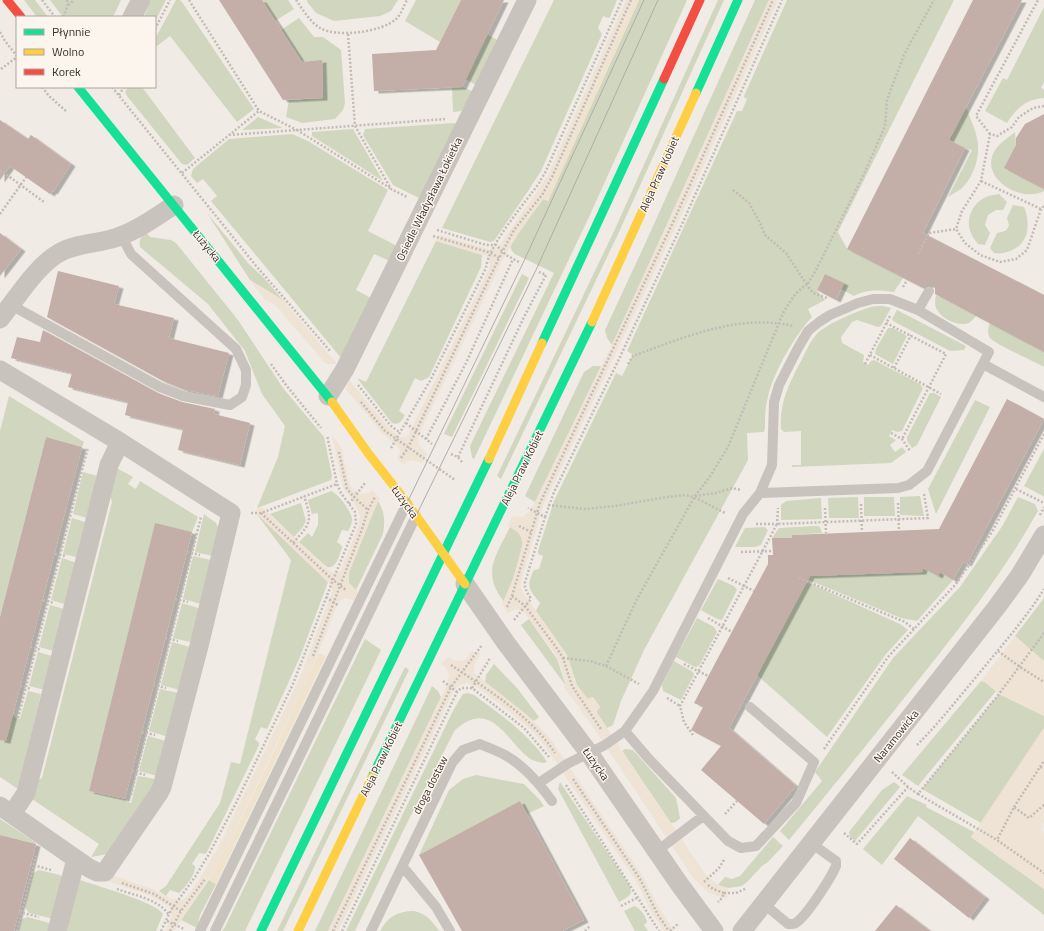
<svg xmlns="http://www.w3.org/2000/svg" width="1044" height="931" viewBox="0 0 1044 931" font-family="'Titillium Web',sans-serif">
	<defs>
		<filter id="shadow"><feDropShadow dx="4.5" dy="2.5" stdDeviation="0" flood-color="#0004"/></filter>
	</defs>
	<rect width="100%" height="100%" fill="#f0ebe5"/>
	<!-- green -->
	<path fill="#d1d6bf" d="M 24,0 L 35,0 L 48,17 L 37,17 Z
		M 50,0 L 121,0 L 113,17 L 63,17 Z
		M 151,0 L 166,0 L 155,21 L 155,17 L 144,17 Z
		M 176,0 L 180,0 L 182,2 L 254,109 L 237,122 L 170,36 L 157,46 L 155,44 L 155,39 Z
		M 262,0 L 288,0 L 294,9 L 275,21 Z
		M 307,0 L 398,0 L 391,11 L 380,16 L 334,21 L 316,13 L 308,3 Z
		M 416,0 L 461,0 L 440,42 L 405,21 Z
		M 554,0 L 617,0 L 610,17 L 608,18 L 603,16 L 598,28 L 602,34 L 541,171 L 528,191 L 494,241 L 490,242 L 442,228 Z
		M 639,0 L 687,0 L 589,217 L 474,459 L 472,458 L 470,446 L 554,273 L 515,254 L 512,251 L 510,246 L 526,222 L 543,199 L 548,201 Z
		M 718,0 L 724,0 L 619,232 L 501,479 L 497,476 L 615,229 Z
		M 755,0 L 769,0 L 612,345 L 607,338 L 605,330 L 645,244 Z
		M 787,0 L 954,0 L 838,232 L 847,249 L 903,278 L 894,292 C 881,290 866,289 854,296 L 841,289 L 844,283 L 825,274 L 817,290 L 825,300 L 808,309 L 812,317 C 795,335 773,373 768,397 C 765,407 765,418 765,428 L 764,432 L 747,433 L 748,460 L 644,650 L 621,701 L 613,725 L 607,728 L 597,713 L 597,711 L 600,707 L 593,697 L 588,699 L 586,697 L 577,685 L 567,655 L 536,611 L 540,603 C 530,590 525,587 534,570 L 539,569 L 543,556 L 538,554 L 538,551 L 554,501 L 616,373 L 622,376 L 633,355 L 627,351 L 737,111 L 742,111 L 747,99 L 744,97 L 744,96 Z
		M 1044,7 L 1044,82 L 1041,88 L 1044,90 L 1044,98 C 1027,99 1016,108 1007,123 L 985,111 L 1003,78 L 1007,80 Z
		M 299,18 L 314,37 L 323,37 L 341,50 L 345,103 L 343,110 L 335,119 L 302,123 L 286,117 L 289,100 L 323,98 L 322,61 L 302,62 L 281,30 Z
		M 487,34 L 499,41 L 478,86 L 465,79 Z
		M 128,87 L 142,87 L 195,158 L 187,165 L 182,164 L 127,96 L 125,92 Z
		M 452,87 L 462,87 L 475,92 C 469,105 468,111 453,112 Z
		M 965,108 L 967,109 C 970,119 975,128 977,138 C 981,155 974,177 961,189 C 957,192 952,194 948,197 L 972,150 L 965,148 L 949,140 Z
		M 258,117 L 283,128 L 242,130 Z
		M 455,123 L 458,126 L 423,200 L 393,185 L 363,135 L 365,129 Z
		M 353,129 L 383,181 L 312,136 L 312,132 Z
		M 1015,132 L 1016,145 L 1005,168 L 1042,188 L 1044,184 L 1044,191 C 1022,203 982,180 993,154 C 997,144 1008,138 1015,132 Z
		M 292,134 L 308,141 L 388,190 L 368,231 L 399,247 L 392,262 L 374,254 L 356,290 L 373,299 L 342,359 L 211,201 L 217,196 L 203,179 L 197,183 L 191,176 L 193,169 L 229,139 Z
		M 999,194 L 1007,202 L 1003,210 L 996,210 L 988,215 L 985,225 L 990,233 L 985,245 L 978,244 C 975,240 972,237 971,233 C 965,221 972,204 984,198 C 989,195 994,195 999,194 Z
		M 1013,205 L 1024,207 C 1031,224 1029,244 1010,251 C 1005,253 1000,254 994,253 L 990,248 L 997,233 L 1005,231 L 1007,229 L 1009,225 L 1007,218 Z
		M 207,213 L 248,263 L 264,278 L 283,300 L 250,280 Z
		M 146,232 L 150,237 L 171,240 L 176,243 L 238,320 L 283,388 L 324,437 L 332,476 L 331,480 L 257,508 L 278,457 L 285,426 L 262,394 L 245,351 L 208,304 L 140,247 C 139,240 141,236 146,232 Z
		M 436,241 L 482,255 L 481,267 L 429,377 L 421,381 L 415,378 L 399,411 L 405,415 C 402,420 400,426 392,423 L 357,378 L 366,382 Z
		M 522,274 L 529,278 L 452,437 L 444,434 Z
		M 936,295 L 976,316 C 974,318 972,321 969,323 C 960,327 942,319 938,311 C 934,306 935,301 936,295 Z
		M 883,306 L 891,308 L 881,326 L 878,327 L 857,320 L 852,322 L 841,337 L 842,343 L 864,355 L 863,362 L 868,365 L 871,361 L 874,360 L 920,384 L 923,389 L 921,392 L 902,431 L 897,432 L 892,430 L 889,436 L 896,440 L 890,445 L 895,452 L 902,447 L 906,452 L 891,463 L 792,467 L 792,465 L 801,465 L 801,431 L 784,432 L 781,429 C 779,402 790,382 802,359 C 806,351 810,342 816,335 C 824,325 855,312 868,308 C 873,306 878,306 883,306 Z
		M 897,310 L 966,346 L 964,350 L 950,351 L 893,321 L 892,319 Z
		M 990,323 L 1044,352 L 1044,367 C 1035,362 995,344 990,338 C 987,333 988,328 990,323 Z
		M 888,328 L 893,328 L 907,336 L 893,364 L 875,354 L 876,349 Z
		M 593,366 L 601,366 L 535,502 L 525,496 L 584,372 Z
		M 930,393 L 934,393 L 941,397 L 917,445 L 912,448 L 907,441 L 907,437 Z
		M 9,396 L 84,442 L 82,447 L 46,437 L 0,617 L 0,431 Z
		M 975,400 L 990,407 L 936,514 L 928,489 Z
		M 1044,449 L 1044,496 L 1043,496 L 1024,486 Z
		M 113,466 L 133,477 L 128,484 L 136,489 L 140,481 L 198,517 L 192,532 L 155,524 L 89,791 L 125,799 L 127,802 L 131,803 L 138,776 L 155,779 L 158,781 L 108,854 L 91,857 L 99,844 L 32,799 L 33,783 L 42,778 L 112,502 L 108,490 Z
		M 83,472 L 97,476 L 87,518 L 73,514 Z
		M 331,491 C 338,493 351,511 352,519 C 352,524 350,527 348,531 L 342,530 L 337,542 L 342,546 L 342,548 C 339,555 337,569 327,567 L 299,542 L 308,533 L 312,537 L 318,525 L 318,513 L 312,514 L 308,500 Z
		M 920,496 L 924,516 L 900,515 L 900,497 Z
		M 858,497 L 859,518 L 829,518 L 828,498 Z
		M 864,497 L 894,497 L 895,516 L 864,516 Z
		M 1018,497 L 1035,504 L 1038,511 C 1009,563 973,611 936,658 C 888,719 839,779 789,840 L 780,831 L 822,781 L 815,772 L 893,658 L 960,587 L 1003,525 Z
		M 821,498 L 822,519 L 781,520 L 781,505 L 786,501 Z
		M 378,501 C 385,512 385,522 383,534 L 356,590 L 349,583 L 349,572 Z
		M 301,503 L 306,521 L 302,528 L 294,537 L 270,514 Z
		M 256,513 L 328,582 L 300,657 L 268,727 L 266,729 L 261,727 L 255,739 L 259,743 L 259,745 L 207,852 L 205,854 L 199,853 L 192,864 L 195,866 C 196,874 185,888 179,893 L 170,890 L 166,896 L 159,891 L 166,886 L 220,803 L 231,762 L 240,764 L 291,560 Z
		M 204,514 L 216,523 L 219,530 L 213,556 L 195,552 Z
		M 72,518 L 85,522 L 76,557 L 63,554 Z
		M 816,526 L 820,527 L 822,533 L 792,535 L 792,538 L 772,538 L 779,528 Z
		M 510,527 C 516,530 521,534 522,541 C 524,552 509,591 504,602 C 481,572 496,556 510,527 Z
		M 765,527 L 768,530 L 761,545 L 755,547 L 735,547 L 745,528 Z
		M 193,556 L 211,560 L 201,604 L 183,599 Z
		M 62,558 L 77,563 L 67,604 L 64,604 L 51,600 Z
		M 923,568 L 938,576 L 940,572 L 953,580 L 917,621 L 901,618 L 799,576 L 922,570 Z
		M 798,578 L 900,624 L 908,630 L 886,654 L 827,737 L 757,675 Z
		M 718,579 L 734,586 L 737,590 L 722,620 L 717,619 L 701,610 Z
		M 1044,598 L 1044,662 L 1015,636 Z
		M 182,603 L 201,609 L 190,642 L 173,638 Z
		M 50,605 L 64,609 L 54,651 L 39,647 Z
		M 697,618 L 714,627 L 717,632 L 699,666 L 695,667 L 676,657 Z
		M 529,619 L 557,659 L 566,686 L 521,625 Z
		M 365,639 L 381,650 L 245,931 L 222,931 L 225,927 Z
		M 172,642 L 190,647 L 180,690 L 161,685 Z
		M 38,652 L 52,656 L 45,690 L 29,686 Z
		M 674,661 L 693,672 L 694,675 L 681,700 L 663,691 L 662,685 Z
		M 494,664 L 517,688 L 539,717 L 534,721 L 485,683 L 486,675 Z
		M 405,667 L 409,670 L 283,931 L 277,931 Z
		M 981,681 L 985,682 L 996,691 L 918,786 L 902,775 Z
		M 432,686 L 438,691 L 441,697 L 328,931 L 315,931 Z
		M 160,689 L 178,693 L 168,737 L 149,731 Z
		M 28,691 L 41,694 L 18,789 L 0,777 L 0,711 L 13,715 L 16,718 L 20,719 Z
		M 468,693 L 474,695 C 501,715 528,733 547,762 L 544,763 C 539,762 533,761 529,758 C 505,739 491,698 455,730 L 406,825 L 355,931 L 346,931 L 454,709 L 463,694 Z
		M 999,694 L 1044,716 L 1044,728 L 981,823 L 922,789 Z
		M 148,736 L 166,741 L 157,776 L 139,771 Z
		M 625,749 L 633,750 L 676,798 L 680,818 L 676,822 L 671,823 L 622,751 Z
		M 476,775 L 524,784 L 539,799 L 544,806 L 527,814 L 520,801 L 419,855 L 449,790 L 463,779 Z
		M 560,782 L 630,886 L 631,893 L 629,896 L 619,902 L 558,789 Z
		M 894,782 L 900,787 L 855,841 L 850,837 L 849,832 L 882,790 Z
		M 907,796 L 927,805 L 926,807 L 974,832 L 971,837 L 1044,889 L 1044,915 L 918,816 L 882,865 L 863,849 Z
		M 0,819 L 35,842 L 36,844 L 0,835 Z
		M 773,837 L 783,846 L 767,863 L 763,865 L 747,882 L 742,886 L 728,888 L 718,885 L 725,877 L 732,879 L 740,876 Z
		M 39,870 L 60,875 L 62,877 L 52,918 L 50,918 L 29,913 L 25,907 L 33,873 Z
		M 80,880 C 97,886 156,902 163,914 L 156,931 L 62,931 Z
		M 209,880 L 216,884 L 200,915 L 197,928 L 181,920 Z
		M 634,906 C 640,908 646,916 647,922 L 644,925 L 648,931 L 635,931 L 624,911 Z
		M 414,911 C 426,914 432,920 439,931 L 380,931 C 388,917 397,911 414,911 Z
		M 28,917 L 49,923 L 49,931 L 19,931 L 22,919 Z"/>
	<!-- sand -->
	<path fill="#efe3cc" d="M 635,0 L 639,0 L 548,201 L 543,199 L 555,178 Z
		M 319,653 L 326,656 L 216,884 L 209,880 L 228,846 L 278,743 Z"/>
	<!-- plaza -->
	<path fill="#eee3d5" d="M 626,0 L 635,0 L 555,178 L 543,199 L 518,234 L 502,261 L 419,434 L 418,441 L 419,445 L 427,454 L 422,463 L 412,460 L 407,462 L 403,465 L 397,458 L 400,453 L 400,450 L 398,447 L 381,432 L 346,389 L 349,380 L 390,429 L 400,437 L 404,438 L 408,436 L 490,267 L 489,261 L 486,256 L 436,241 L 439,235 L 489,249 L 495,249 L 500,245 L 519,217 L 535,195 L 548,175 Z
		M 769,0 L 778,0 L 679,220 L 543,506 L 521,581 L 521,588 L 523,593 L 567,655 L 577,685 L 586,697 L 588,699 L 592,697 L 600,708 L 597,711 L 597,713 L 705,874 L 718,885 L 728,888 L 727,899 L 709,893 L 694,879 L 593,727 L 564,687 L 566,685 L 561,667 L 553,651 L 524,612 L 516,609 L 508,613 L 502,604 L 513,579 L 522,546 L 522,540 L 520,534 L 508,525 L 512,516 L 523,517 L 531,510 L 612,345 Z
		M 250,280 L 283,300 L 337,364 L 326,364 L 275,305 L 269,301 L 266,301 Z
		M 332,435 L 341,447 L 349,483 L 351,487 L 354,490 L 362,494 L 368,493 L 373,490 L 380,499 L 374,510 L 349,573 L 349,583 L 352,587 L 358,591 L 354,600 L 344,598 L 338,603 L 308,678 L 221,860 L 174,931 L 165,931 L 172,915 L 169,906 L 151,896 L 108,881 L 112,875 L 154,890 L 171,899 L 183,900 L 188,895 L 202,875 L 221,842 L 301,675 L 332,592 L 332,588 L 331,585 L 256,513 L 257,508 L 261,507 L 266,511 L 330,571 L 335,573 L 340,572 L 358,527 L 360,516 L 356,506 L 343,487 Z
		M 1015,636 L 1044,661 L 1044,716 L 999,694 L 985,682 L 981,681 Z
		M 472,651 L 481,653 L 474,665 L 474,673 L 525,713 L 549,737 L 644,878 L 658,906 L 674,931 L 664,931 L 650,910 L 637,882 L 543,743 L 528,727 L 511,713 L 480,689 L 467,683 L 459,685 L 454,690 L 338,931 L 328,931 L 447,685 L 449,676 L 448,672 L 446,668 L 441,664 L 448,657 L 455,661 L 462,661 L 466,659 Z
		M 1044,728 L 1044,822 L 1042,825 L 1044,828 L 1041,827 L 1040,828 L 1044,833 L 1044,889 L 971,837 Z"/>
	<!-- building -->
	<path fill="#c3afa7" filter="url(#shadow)" d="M 219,0 L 262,0 L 302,62 L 322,60 L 323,98 L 283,100 Z
		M 461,0 L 504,0 L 462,87 L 374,91 L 372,54 L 436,50 Z
		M 973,0 L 1022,0 L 949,140 L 965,148 L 923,233 L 1044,295 L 1044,352 L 935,294 L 935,288 L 932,285 L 926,285 L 923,288 L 847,249 Z
		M 1044,114 L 1044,189 L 1004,168 L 1016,145 L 1016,138 L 1025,124 Z
		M 0,120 L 28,139 L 31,135 L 71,164 L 53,192 L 52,191 L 50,194 L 10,166 L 0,180 Z
		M 0,233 L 21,249 L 0,276 Z
		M 58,271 L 119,286 L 114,304 L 174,318 L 169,338 L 229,353 L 218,396 L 185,390 L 163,381 L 47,317 Z
		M 825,274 L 844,283 L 836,300 L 817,290 Z
		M 43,330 L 158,393 L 182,402 L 215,409 L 214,414 L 250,423 L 240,465 L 178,450 L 183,429 L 125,415 L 128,402 L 68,387 L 72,373 L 11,358 L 17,337 L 40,342 Z
		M 1007,399 L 1044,419 L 967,564 L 963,562 L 953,580 L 940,572 L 938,576 L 923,568 L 922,572 L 810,576 L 729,728 L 796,786 L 764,824 L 701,770 L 721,746 L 691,730 L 703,707 L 694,703 L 768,564 L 768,555 L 773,555 L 772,538 L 792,538 L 792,535 L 939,529 Z
		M 46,437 L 82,447 L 6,741 L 0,740 L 0,617 Z
		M 155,523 L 192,532 L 125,799 L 89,791 Z
		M 520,801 L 584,920 L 562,931 L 462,931 L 419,855 Z
		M 0,835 L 36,844 L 14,931 L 0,931 Z
		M 910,838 L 985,897 L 969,918 L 894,859 Z
		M 896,905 L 930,931 L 875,931 Z"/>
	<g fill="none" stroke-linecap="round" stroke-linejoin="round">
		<!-- path -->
		<path stroke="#c2bbb6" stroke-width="2.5" stroke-dasharray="2 2" stroke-linecap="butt" d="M 42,0 L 55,17
			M 189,0 L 259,111
			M 296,0 C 303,10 310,22 320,28 C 337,38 382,32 396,19 C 401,15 404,5 407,0
			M 68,5 L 74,0
			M 63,17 L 68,5 L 67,0
			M 155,29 L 170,0
			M 0,32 L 5,41 L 17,56
			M 348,34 L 355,126 L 391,189 L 407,197
			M 1,69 L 17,57
			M 42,87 L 49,96 L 67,112
			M 112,87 L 257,267 L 331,352
			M 119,95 L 124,87
			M 1044,106 L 1033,108 L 1019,117 L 1012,127 L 997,136 L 990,134 L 981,181 L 962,211 L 956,229 L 965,243 L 980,255 L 1000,262 L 1016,259 L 1027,250 L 1041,209 L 1044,206
			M 990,134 L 976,116 L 1038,0
			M 229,135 L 297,130 L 390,188
			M 0,170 L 44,202
			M 182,173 L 259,111 L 297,130 L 445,119
			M 981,181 L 1041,209
			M 733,190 L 749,203 L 761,225 L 765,235 L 786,253 L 807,285 L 816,270 L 865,172 L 885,126 L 887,100 L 904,55 L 913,38 L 934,0
			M 0,214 L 27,176
			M 437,230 L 486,245 L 496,245 L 506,255 L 519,262
			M 433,236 L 491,253 L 499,258
			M 918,254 L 929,233 L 956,229
			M 903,287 L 907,280
			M 886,323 L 946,354 L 902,439
			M 870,355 L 941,394
			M 271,364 L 286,385 L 321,428
			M 628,364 L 633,356 C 682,338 740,313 793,326
			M 865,364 L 890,316
			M 894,368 L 911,335
			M 358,385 L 391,426 L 399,432
			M 361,402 L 385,431 L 455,480
			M 406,423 L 432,444
			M 891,433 L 902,439 L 910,451
			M 426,439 L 466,363 L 513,259
			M 391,448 L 431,379 L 486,268 C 488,247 520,209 533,191 C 538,186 541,179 545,173 L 622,0
			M 339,452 L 347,489 L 354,497 L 368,510
			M 451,454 L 458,457 L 462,462
			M 458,457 L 524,317 L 546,275 L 539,272
			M 401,458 L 408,448 L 499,258 L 514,230 L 542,195 L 552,177 L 631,0
			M 1016,489 L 1044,503
			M 695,496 L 716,493 L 732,488 L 741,490
			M 898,503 L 899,531
			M 349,504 L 365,483
			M 861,504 L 862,532
			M 548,505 L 585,509 L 615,506 L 667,497 L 686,495 L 694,497 L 725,513
			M 825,508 L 826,533
			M 251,513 L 261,513 L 337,484
			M 261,513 L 333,580 L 346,590
			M 1040,515 L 1044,507
			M 545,517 L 554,492 L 619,359 L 683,222 L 782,0
			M 756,524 L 777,524 L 778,508
			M 519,526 L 531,532
			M 293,543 C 310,524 313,522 304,496
			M 187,552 L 200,555
			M 741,552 L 773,551
			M 55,554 L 66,556
			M 728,578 L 754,591
			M 799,578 L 905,622 L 914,629
			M 512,596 L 525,606 L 556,647 L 563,658 L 572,686 L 601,729
			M 326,597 L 339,606
			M 175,599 L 188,602
			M 43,600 L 54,603
			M 507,607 L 512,596 L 540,503 L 675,218 L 773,0
			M 708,618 L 732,632
			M 514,620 L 531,599 C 528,593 524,589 525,582 L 545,517 L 528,508
			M 165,638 L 178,641
			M 30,647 L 41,650
			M 998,651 L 1020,667 L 1044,682
			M 313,656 L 362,529 L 368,510 L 375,497
			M 563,658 L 590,661 L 606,666 L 639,684
			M 684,664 L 708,676
			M 451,665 C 488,690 530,715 555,753
			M 606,666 L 636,601 L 664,551 L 695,496 L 709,478 L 728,447 L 783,313 C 790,302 796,290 807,285 L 813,293 L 827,298
			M 443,681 L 457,692
			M 153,685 L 166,688
			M 20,686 L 31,689
			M 472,688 L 490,658
			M 667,698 L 680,706
			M 18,718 L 88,447
			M 142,732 L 155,735
			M 693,735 L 684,722 L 680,706 L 777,524 L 928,518 L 924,494
			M 917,745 C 940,722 960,696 981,671 C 1003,644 1026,618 1044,589
			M 824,749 L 888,657 L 955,585 L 992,532 L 1044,434
			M 1040,767 L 1044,761
			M 132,771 L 145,775
			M 892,772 L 908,787
			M 573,779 L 640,879 L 658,915 L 669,931
			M 566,785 L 659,931
			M 918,794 L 997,840
			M 131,795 L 201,517
			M 1044,805 L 1029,818 L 1014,807 L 997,840 L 1044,873
			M 1014,807 L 1040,767 L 1044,768
			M 725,814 L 737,801
			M 844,833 L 857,844 L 908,787 L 918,794 L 999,694 L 1044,633
			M 30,864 L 51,870
			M 704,882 L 719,868 L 725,858
			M 122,883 L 154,894 L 181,911
			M 708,885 L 713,889 L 724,893 L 722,898 L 718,902
			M 117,889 C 133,895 159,899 169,915
			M 724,893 L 736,893 L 747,888
			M 621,906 L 639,897
			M 19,912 L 39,917
			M 167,921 L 184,929
			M 17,931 L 36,856
			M 161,931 L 171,910 L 195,877 L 209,854 L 236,803 L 293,684 L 333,580 L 356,524 L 355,512 L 341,493 L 337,484 L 327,435
			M 170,931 L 181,911 L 205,879
			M 333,931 L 451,687 L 482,645
			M 342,931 L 457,692 L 461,688 L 472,688 L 524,728 L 549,757
			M 585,931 L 590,926
			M 670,931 L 679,923"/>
		<!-- lane -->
		<path stroke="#c9c3be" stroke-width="10" d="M 11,305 L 160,387 L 183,396 L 230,405 L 242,397 L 246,385 L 246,370 L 236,349 L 131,254 L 121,235
			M 918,310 L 929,291
			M 983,364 L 1044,397
			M 625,731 L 648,758 L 728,841 L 741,848 L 756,846 L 796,803 L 814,762 L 750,707
			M 539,783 L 567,764 L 605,745 L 625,731 L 653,691 L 743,514 L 760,493 L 898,488 L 909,485 L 927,471 L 989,352 L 918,310 L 890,299 L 873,299 L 858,303 L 830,315 L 819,322 L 808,331 L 798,348 L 779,385 L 774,402 L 772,465 L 760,493
			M 657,851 L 703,816
			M 403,867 L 436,907 L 450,931
			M 763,903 L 788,924 C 792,924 794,925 797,922 C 807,915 831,878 836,866 L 836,861 L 811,843
			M 200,931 L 407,503
			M 215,931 L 416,516
			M 371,931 L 452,763 L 463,750 L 480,744 C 487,747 496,750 503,754 C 523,764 539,783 552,801"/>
		<!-- street -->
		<path stroke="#c9c3be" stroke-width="19" d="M 132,17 L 141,0
			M 0,319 C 17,298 36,266 59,253 C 76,243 97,244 115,238 C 137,231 156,217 174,205
			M 0,370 L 120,442 L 231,513 L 199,646 L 162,787 L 159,793 L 105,872 L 97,872 L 89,868 L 0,806
			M 328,396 L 345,369 L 527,0
			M 465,584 L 506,643 L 589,753 L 680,885 L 714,931
			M 12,814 L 26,793 L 109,465 L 120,442
			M 57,931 L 76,859
			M 742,931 L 996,608 L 1020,575 L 1044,535"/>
		<!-- fast -->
		<path stroke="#16e098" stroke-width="9" d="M 78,87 L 332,402
			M 696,93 L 738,0
			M 542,343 L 664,79
			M 372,777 L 592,322
			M 261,931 L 489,459"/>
		<!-- slow -->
		<path stroke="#ffcf43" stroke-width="9" d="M 592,322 L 696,93
			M 332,402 L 368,453 L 407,503 L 465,584
			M 489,459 L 542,343
			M 298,931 L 372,777"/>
		<!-- jam -->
		<path stroke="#f24e42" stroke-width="9" d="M 7,0 L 21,17
			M 664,79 L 700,0"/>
		<!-- tram -->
		<path stroke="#b1aca8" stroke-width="1" d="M 407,503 L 523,263 L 644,0
			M 416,516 L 536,270 L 658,0"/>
	</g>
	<g text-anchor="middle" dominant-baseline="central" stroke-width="3" stroke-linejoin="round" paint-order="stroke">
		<!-- street labels -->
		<g font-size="11" fill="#3b302b" stroke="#fbf5ee">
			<text transform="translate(659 174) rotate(-66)">Aleja Praw Kobiet</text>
			<text transform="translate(429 199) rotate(-64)">Osiedle Władysława Łokietka</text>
			<text transform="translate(207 246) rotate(51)">Łużycka</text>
			<text transform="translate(522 468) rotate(-64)">Aleja Praw Kobiet</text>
			<text transform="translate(405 502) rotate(54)">Łużycka</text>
			<text transform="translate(896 736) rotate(-51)">Naramowicka</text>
			<text transform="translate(381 759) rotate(-64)">Aleja Praw Kobiet</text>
			<text transform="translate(596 764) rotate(55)">Łużycka</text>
			<text transform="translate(430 785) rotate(-63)">droga dostaw</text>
		</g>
	</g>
	<!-- legend -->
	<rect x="16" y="16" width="140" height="72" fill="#fbf5ee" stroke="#aea6a0"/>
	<rect x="24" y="29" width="20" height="6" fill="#16e098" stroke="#aea6a0"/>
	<text x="52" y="36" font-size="12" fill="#3b302b">Płynnie</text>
	<rect x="24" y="49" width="20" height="6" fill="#ffcf43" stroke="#aea6a0"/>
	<text x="52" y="56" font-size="12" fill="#3b302b">Wolno</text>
	<rect x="24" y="69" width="20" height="6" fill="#f24e42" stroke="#aea6a0"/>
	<text x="52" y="76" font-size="12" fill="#3b302b">Korek</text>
</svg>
